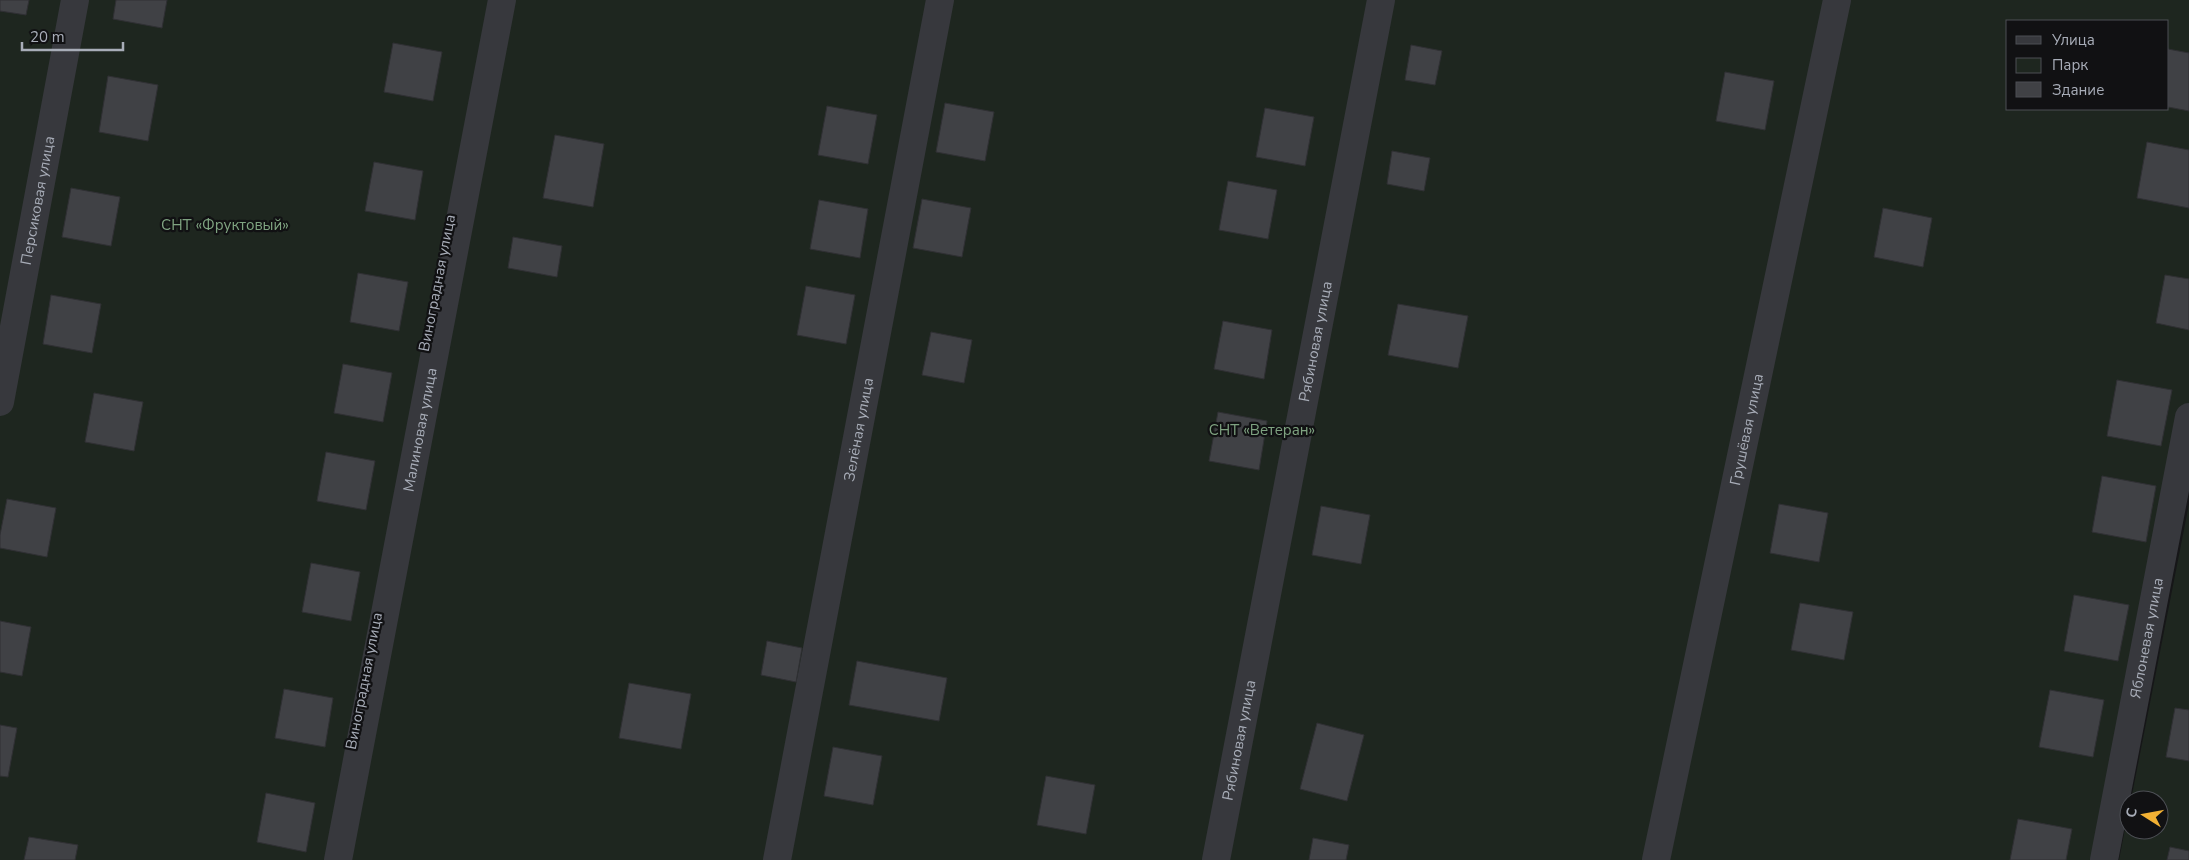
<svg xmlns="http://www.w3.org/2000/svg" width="2189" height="860" viewBox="0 0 2189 860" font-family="'Nunito Sans',sans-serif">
	<rect width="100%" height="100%" fill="#161618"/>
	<!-- green -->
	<path fill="#1e261f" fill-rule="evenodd" d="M 0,0 L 497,0 L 333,860 L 0,860 Z
		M 500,0 L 2189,0 L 2189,469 L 2113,860 L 335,860 ZM 2008,21 L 2168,21 L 2168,109 L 2008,109 Z
		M 2189,504 L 2189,860 L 2119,860 L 2129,808 L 2129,830 L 2159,830 L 2159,800 L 2131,800 Z"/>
	<!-- building -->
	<path fill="#404145" stroke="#303034" d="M 0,0 L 29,0 L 26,15 L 0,11 Z
		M 116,0 L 167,0 L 162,28 L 113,19 Z
		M 393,43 L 442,52 L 433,101 L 384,92 Z
		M 1411,45 L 1442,51 L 1435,85 L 1405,80 Z
		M 2168,49 L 2189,53 L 2189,111 L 2168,107 Z
		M 1725,72 L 1774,81 L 1765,130 L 1716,121 Z
		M 108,76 L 158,85 L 148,141 L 99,132 Z
		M 945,103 L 994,112 L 985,161 L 936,152 Z
		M 827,106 L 877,115 L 868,164 L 818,155 Z
		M 1265,108 L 1314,117 L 1305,166 L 1256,157 Z
		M 555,135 L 604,144 L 593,207 L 543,198 Z
		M 2147,142 L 2189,150 L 2189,208 L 2137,198 Z
		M 1392,151 L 1430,158 L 1424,191 L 1387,184 Z
		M 374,162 L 423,171 L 415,220 L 365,211 Z
		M 1228,181 L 1277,190 L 1268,239 L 1219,230 Z
		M 71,188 L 120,197 L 111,246 L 62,237 Z
		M 922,199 L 971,208 L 962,257 L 913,248 Z
		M 819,200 L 868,209 L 860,258 L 810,249 Z
		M 1883,208 L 1932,218 L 1923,267 L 1874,257 Z
		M 513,237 L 562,246 L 557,277 L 508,268 Z
		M 358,273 L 408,282 L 399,331 L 350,322 Z
		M 2165,275 L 2189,279 L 2189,330 L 2156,323 Z
		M 806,286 L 855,295 L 846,344 L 797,335 Z
		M 51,295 L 101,304 L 92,353 L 43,344 Z
		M 1398,304 L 1468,316 L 1458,368 L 1388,355 Z
		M 1223,321 L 1272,330 L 1264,379 L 1214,369 Z
		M 931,332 L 972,340 L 964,383 L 922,375 Z
		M 343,364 L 392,373 L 383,422 L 334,413 Z
		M 2117,380 L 2172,390 L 2161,446 L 2107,436 Z
		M 94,393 L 143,402 L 134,451 L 85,442 Z
		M 1218,412 L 1267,421 L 1259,470 L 1209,461 Z
		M 326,452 L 375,461 L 366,510 L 317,501 Z
		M 2102,476 L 2156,486 L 2146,542 L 2092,532 Z
		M 7,499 L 56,508 L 47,557 L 0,548 L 0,535 Z
		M 1779,504 L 1828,513 L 1819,562 L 1770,553 Z
		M 1321,506 L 1370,515 L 1361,564 L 1312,555 Z
		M 311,563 L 360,572 L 351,621 L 302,612 Z
		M 2074,595 L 2129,605 L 2118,661 L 2064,651 Z
		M 1800,603 L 1853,612 L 1844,660 L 1791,650 Z
		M 0,621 L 31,627 L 22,676 L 0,672 Z
		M 767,641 L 802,648 L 796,682 L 761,675 Z
		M 857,661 L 947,678 L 939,721 L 849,705 Z
		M 629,683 L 691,694 L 681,749 L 619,738 Z
		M 284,689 L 333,698 L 325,747 L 275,738 Z
		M 2050,690 L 2104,700 L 2093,757 L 2039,747 Z
		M 2175,708 L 2189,710 L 2189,761 L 2166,757 Z
		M 1317,723 L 1364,735 L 1347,801 L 1300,789 Z
		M 0,725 L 17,728 L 8,777 L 0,776 Z
		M 833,747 L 882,756 L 873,805 L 824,796 Z
		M 1046,776 L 1095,785 L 1086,834 L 1037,825 Z
		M 266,793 L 315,803 L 306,852 L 257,842 Z
		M 2018,819 L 2072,829 L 2066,860 L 2010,860 Z
		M 29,837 L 78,845 L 75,860 L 24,860 Z
		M 1313,838 L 1349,845 L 1346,860 L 1309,860 Z
		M 2170,847 L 2189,851 L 2189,860 L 2167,860 Z"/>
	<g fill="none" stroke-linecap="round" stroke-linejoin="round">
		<!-- minor -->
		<g stroke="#37383d" stroke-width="28">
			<path id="s1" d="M 0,402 L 75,0"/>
			<path id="s2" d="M 338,860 L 502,0"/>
			<path id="s3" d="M 777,860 L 940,0"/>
			<path id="s4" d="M 1216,860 L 1381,0"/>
			<path id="s5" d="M 1656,860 L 1837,0"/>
			<path id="s6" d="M 2104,860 L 2189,417"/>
		</g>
	</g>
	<g text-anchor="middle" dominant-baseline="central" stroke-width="4.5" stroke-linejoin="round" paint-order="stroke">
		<!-- street labels -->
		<g font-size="15" fill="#a8adb8" stroke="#111113">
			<text stroke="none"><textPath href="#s1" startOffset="205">Персиковая улица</textPath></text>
			<text transform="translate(437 283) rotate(-79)">Виноградная улица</text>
			<text stroke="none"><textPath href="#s4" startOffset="528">Рябиновая улица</textPath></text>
			<text stroke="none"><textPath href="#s2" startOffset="438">Малиновая улица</textPath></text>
			<text stroke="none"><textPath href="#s3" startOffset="438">Зелёная улица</textPath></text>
			<text stroke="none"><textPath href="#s5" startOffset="440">Грушёвая улица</textPath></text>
			<text stroke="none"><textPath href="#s6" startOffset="226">Яблоневая улица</textPath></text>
			<text transform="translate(364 681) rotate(-79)">Виноградная улица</text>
			<text stroke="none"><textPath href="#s4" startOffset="122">Рябиновая улица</textPath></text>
		</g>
		<!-- park labels -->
		<g font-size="15" fill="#7fa381" stroke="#111113">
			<text x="225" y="225">СНТ «Фруктовый»</text>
			<text x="1262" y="430">СНТ «Ветеран»</text>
		</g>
	</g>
	<!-- legend -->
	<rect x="2006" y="20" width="162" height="90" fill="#111113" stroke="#4d4f55"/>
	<rect x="2016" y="36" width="25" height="8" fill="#37383d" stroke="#4d4f55"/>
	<text x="2052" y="45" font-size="15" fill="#a8adb8">Улица</text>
	<rect x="2016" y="58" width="25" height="15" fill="#1e261f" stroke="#4d4f55"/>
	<text x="2052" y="70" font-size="15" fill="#a8adb8">Парк</text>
	<rect x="2016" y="82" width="25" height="15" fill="#404145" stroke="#4d4f55"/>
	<text x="2052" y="95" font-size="15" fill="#a8adb8">Здание</text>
	<!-- north arrow -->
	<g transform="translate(2144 815) rotate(281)"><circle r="24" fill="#111113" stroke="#4d4f55"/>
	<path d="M0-4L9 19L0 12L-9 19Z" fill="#f2b134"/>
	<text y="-8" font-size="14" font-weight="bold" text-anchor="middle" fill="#a8adb8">С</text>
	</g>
	<!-- scale -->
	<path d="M22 42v8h101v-8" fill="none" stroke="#a8adb8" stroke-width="2.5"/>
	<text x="30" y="42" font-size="15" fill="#a8adb8" stroke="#111113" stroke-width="4" paint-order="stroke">20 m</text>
</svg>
